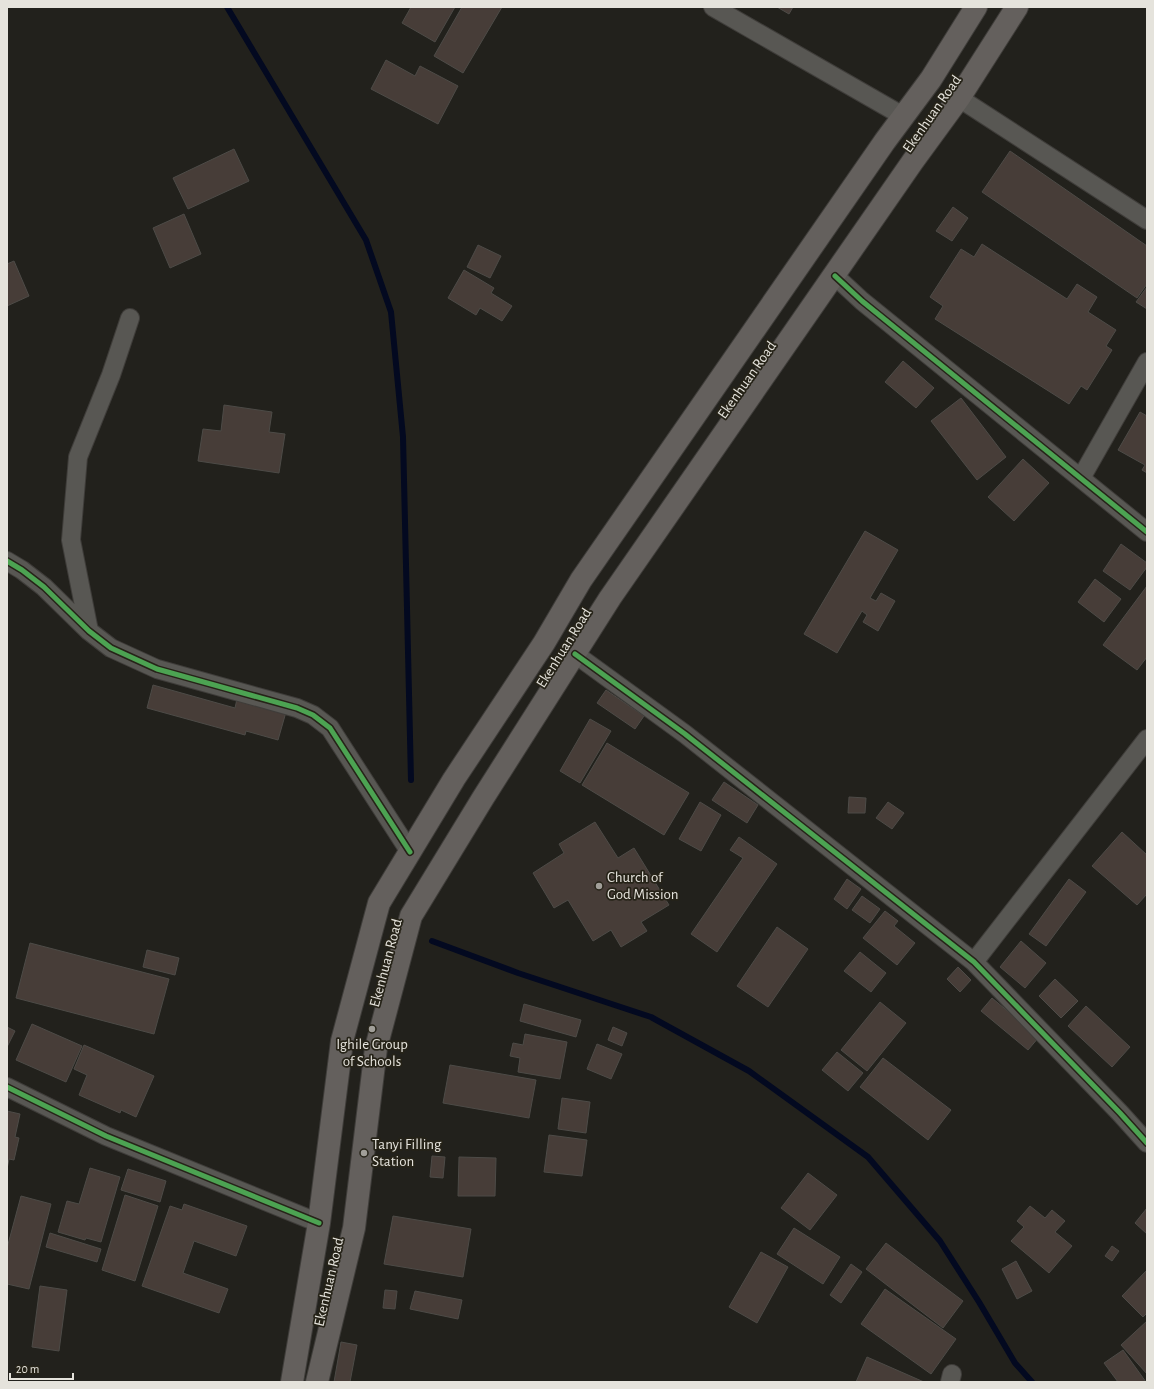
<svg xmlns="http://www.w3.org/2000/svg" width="1154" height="1389" viewBox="0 0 1154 1389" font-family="'Alegreya Sans',sans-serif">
	<rect width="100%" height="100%" fill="#22211c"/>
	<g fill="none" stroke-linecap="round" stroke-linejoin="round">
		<!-- stream -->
		<path stroke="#030920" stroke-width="6" d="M 227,7 L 366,240 L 391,312 L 403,437 L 411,780
			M 432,941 L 518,973 L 651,1017 L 749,1071 L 868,1157 L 940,1241 L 979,1302 L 1015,1363 L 1032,1382"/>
	</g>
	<!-- building -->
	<path fill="#473d38" stroke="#4d4b47" d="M 411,7 L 455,7 L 435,42 L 402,23 Z
		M 462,7 L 502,7 L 463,73 L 434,56 Z
		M 777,7 L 793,7 L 789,14 Z
		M 386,60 L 415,76 L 420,66 L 458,86 L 438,124 L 371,89 Z
		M 234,149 L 249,181 L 188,209 L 173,178 Z
		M 1010,151 L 1147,246 L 1147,284 L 1137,298 L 982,192 Z
		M 953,207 L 968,218 L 952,241 L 936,231 Z
		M 184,214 L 201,254 L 170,268 L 153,228 Z
		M 982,244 L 1067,299 L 1077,284 L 1097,297 L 1088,312 L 1116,330 L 1106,346 L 1112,350 L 1087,390 L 1081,386 L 1069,404 L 935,319 L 943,306 L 930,297 L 961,249 L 974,257 Z
		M 478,245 L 501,256 L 490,278 L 467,267 Z
		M 14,261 L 29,296 L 7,306 L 7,264 Z
		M 464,270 L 494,288 L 491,293 L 512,306 L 502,321 L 480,308 L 476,315 L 448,298 Z
		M 1147,287 L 1147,309 L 1136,302 Z
		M 903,361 L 934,388 L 916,408 L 885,382 Z
		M 961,398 L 1006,457 L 977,480 L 931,421 Z
		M 224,405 L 272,412 L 269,432 L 285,434 L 279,473 L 198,461 L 203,429 L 221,431 Z
		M 1140,412 L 1147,416 L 1147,473 L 1142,470 L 1145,465 L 1118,450 Z
		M 1023,459 L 1049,483 L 1014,521 L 988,497 Z
		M 865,531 L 898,550 L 870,598 L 876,601 L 881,593 L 895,601 L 878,631 L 863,622 L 867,615 L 862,611 L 837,653 L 804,634 Z
		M 1121,544 L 1147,563 L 1147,567 L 1130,590 L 1103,571 Z
		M 1095,579 L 1121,599 L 1104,622 L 1078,602 Z
		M 1147,586 L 1147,657 L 1137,670 L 1103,645 Z
		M 153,685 L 235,708 L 237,699 L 286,712 L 278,740 L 246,731 L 245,735 L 147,708 Z
		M 606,690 L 644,716 L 635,729 L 597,703 Z
		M 590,719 L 611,731 L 580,783 L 560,771 Z
		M 607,743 L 689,793 L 664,835 L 582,785 Z
		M 724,782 L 758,805 L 747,823 L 712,800 Z
		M 849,797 L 866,798 L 865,813 L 848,813 Z
		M 700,802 L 721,815 L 701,851 L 679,839 Z
		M 888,802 L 904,813 L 892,829 L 876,818 Z
		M 595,822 L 618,858 L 634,848 L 669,905 L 641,922 L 647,931 L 621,947 L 611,930 L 593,941 L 568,900 L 554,908 L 533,873 L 564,853 L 559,844 Z
		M 1122,832 L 1147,855 L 1147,894 L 1137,905 L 1092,866 Z
		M 739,837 L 777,864 L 717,952 L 691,934 L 743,858 L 730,850 Z
		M 847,879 L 861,889 L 847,909 L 834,899 Z
		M 1069,879 L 1086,892 L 1046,946 L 1029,934 Z
		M 862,896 L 880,909 L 870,923 L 852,910 Z
		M 885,911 L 898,921 L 894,926 L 915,943 L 897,965 L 863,938 Z
		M 777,927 L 808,949 L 768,1007 L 737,986 Z
		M 1021,941 L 1046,963 L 1025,988 L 1000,967 Z
		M 30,943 L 169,979 L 154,1034 L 16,998 Z
		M 147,950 L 179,958 L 175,975 L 143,967 Z
		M 860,952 L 886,973 L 871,992 L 844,971 Z
		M 958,967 L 971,980 L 960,992 L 947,979 Z
		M 1055,979 L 1078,1001 L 1061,1018 L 1039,996 Z
		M 992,998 L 1039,1037 L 1028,1050 L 981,1011 Z
		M 880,1002 L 906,1023 L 867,1071 L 841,1050 Z
		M 524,1004 L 581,1020 L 576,1037 L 520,1021 Z
		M 1086,1006 L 1130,1047 L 1112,1067 L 1068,1026 Z
		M 32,1024 L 82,1046 L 66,1082 L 16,1060 Z
		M 7,1027 L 15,1031 L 7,1047 Z
		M 613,1027 L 627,1033 L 622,1046 L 608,1040 Z
		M 525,1034 L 567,1042 L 560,1079 L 518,1072 L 520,1058 L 510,1056 L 513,1043 L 523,1045 Z
		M 597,1044 L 622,1054 L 611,1079 L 587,1069 Z
		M 84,1045 L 154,1076 L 136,1117 L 121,1110 L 120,1113 L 79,1095 L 87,1075 L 74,1069 Z
		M 837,1052 L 863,1073 L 848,1091 L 822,1070 Z
		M 883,1058 L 951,1110 L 928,1140 L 860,1087 Z
		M 450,1065 L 536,1080 L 529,1118 L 443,1103 Z
		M 562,1098 L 590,1102 L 586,1133 L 558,1129 Z
		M 7,1111 L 20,1114 L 15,1137 L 19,1138 L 14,1160 L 9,1159 L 7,1169 Z
		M 549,1135 L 587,1140 L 582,1176 L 544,1172 Z
		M 432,1156 L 445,1157 L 443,1178 L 430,1177 Z
		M 459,1157 L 496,1158 L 495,1196 L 458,1196 Z
		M 90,1168 L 120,1177 L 101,1242 L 86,1238 L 85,1240 L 58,1232 L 67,1201 L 79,1204 Z
		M 128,1169 L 166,1181 L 160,1202 L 121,1190 Z
		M 808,1173 L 837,1195 L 810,1230 L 781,1208 Z
		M 125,1195 L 158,1206 L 135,1281 L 102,1270 Z
		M 21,1196 L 51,1204 L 29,1289 L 7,1284 L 7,1248 Z
		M 184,1204 L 247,1226 L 236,1256 L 194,1241 L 183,1273 L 228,1289 L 219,1313 L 142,1286 L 170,1206 L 182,1210 Z
		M 1030,1206 L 1045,1218 L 1052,1210 L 1065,1221 L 1055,1232 L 1072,1246 L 1049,1273 L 1011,1241 L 1024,1227 L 1017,1221 Z
		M 1147,1208 L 1147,1234 L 1135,1223 Z
		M 393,1216 L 471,1229 L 463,1277 L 384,1264 Z
		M 794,1228 L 840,1257 L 823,1284 L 777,1254 Z
		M 50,1233 L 101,1249 L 97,1262 L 46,1247 Z
		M 886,1243 L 963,1301 L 943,1328 L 866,1269 Z
		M 1112,1246 L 1119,1251 L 1112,1261 L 1105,1256 Z
		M 761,1252 L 788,1267 L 757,1323 L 729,1307 Z
		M 1016,1261 L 1032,1291 L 1017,1299 L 1002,1269 Z
		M 851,1264 L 862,1272 L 841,1303 L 830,1295 Z
		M 1147,1270 L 1147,1313 L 1143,1317 L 1122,1296 Z
		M 40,1286 L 67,1290 L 59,1351 L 32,1347 Z
		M 885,1289 L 956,1339 L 931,1374 L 861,1324 Z
		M 385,1290 L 397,1291 L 395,1309 L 383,1308 Z
		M 415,1291 L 462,1300 L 458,1319 L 410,1309 Z
		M 1147,1321 L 1147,1374 L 1121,1345 Z
		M 341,1342 L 357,1345 L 350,1382 L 334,1382 Z
		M 1123,1350 L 1146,1382 L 1118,1382 L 1104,1363 Z
		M 867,1357 L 924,1382 L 856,1382 Z"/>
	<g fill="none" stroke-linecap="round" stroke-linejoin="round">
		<defs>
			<path id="street" d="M 713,7 L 903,116
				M 959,98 L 1147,220
				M 835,276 L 862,301 L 1147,532
				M 1081,478 L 1147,362
				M 7,561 L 22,570 L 44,587 L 89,631 L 111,648 L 157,669 L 297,708 L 313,715 L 330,728 L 410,852
				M 89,631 L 71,540 L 78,457 L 111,375 L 130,318
				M 575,654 L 685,734 L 974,962 L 1120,1113 L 1147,1143
				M 974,962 L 1147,739
				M 7,1087 L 106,1136 L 319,1223
				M 950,1382 L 952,1374"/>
			<path id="secondary" d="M 292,1382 L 319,1223 L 342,1041 L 379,903 L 454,779 L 544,643 L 581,580 L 885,141 L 931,79 L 976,7
				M 317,1382 L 354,1228 L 376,1048 L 411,916 L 483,798 L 610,598 L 913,161 L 959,98 L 1017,7"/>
		</defs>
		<!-- street casing -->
		<use href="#street" stroke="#3f3d3a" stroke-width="20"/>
		<!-- secondary casing -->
		<use href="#secondary" stroke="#3f3d3a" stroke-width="24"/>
		<!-- street -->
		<use href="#street" stroke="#585753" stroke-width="18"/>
		<!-- secondary -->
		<use href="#secondary" stroke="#64605d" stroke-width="22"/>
		<defs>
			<path id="cycleway" d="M 835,276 L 862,301 L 1147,532
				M 7,561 L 22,570 L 44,587 L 89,631 L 111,648 L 157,669 L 297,708 L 313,715 L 330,728 L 410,852
				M 575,654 L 685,734 L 974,962 L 1120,1113 L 1147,1143
				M 7,1087 L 106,1136 L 319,1223"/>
		</defs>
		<!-- cycleway casing -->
		<use href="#cycleway" stroke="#262318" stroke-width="8"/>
		<!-- cycleway -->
		<use href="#cycleway" stroke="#4ca352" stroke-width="5"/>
	</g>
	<!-- markers -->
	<g fill="#a19f99" stroke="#262318" stroke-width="1.5">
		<circle cx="599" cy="886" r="4"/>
		<circle cx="372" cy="1029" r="4"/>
		<circle cx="364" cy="1153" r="4"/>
	</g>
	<g text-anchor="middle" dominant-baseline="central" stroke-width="3.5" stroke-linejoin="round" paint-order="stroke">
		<!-- street labels -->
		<g font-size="15" fill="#e5e3dc" stroke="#262318">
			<text transform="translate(932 114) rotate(-55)">Ekenhuan Road</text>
			<text transform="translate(747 380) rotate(-55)">Ekenhuan Road</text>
			<text transform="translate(564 648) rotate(-58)">Ekenhuan Road</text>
			<text transform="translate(386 963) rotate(-75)">Ekenhuan Road</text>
			<text transform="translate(329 1282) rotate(-77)">Ekenhuan Road</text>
		</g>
		<!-- poi labels -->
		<g font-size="15" fill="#e5e3dc" stroke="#262318" text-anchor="start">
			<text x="607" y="877">Church of<tspan x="607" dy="17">God Mission</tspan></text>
			<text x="372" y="1044" text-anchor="middle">Ighile Group<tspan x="372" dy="17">of Schools</tspan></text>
			<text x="372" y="1144">Tanyi Filling<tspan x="372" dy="17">Station</tspan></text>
		</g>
	</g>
	<!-- border -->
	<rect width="1154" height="1389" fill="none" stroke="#e5e3dc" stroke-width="16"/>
	<!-- scale -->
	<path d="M10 1373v6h63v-6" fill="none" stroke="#e5e3dc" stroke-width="2"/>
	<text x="16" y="1373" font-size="12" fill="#e5e3dc" stroke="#262318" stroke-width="3" paint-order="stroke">20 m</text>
</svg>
